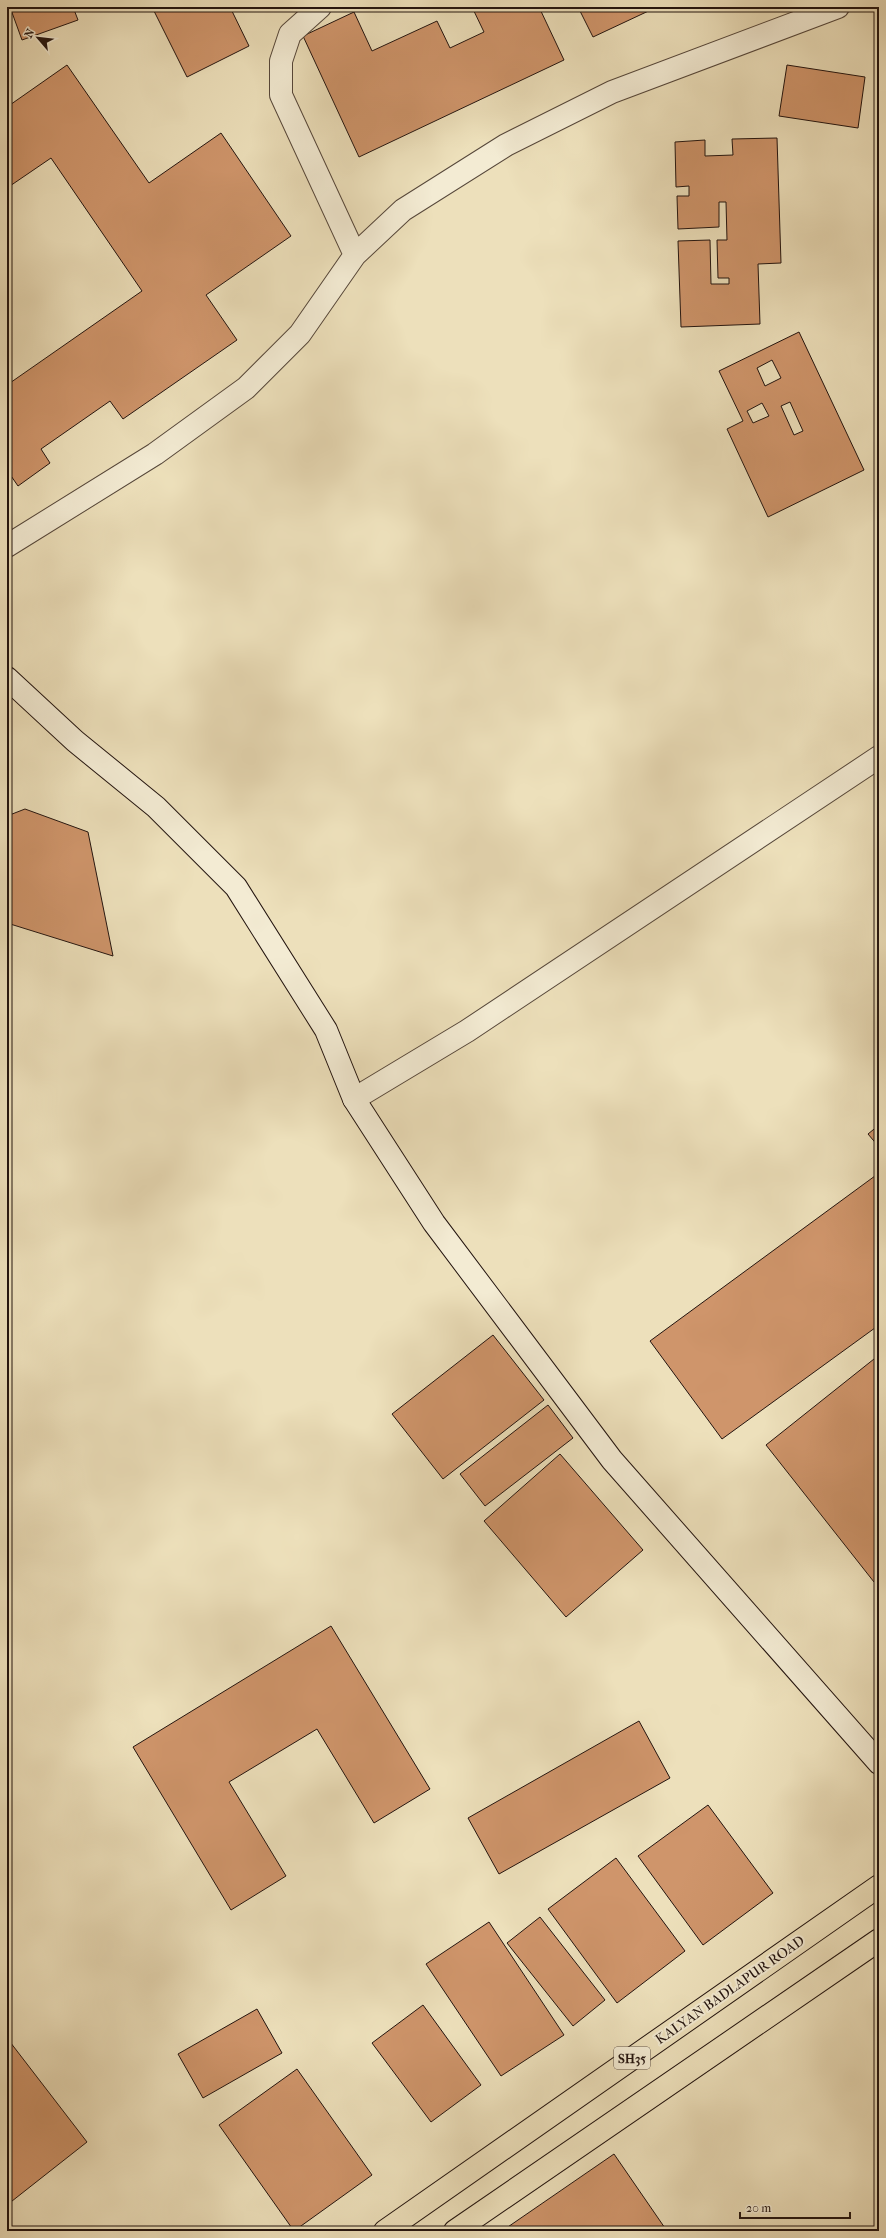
<svg xmlns="http://www.w3.org/2000/svg" width="886" height="2238" viewBox="0 0 886 2238" font-family="'IM FELL French Canon',serif">
	<rect width="100%" height="100%" fill="#ede0bb"/>
	<filter id="stains"><feTurbulence type="fractalNoise" baseFrequency=".005" numOctaves="4"/><feColorMatrix values="0 0 0 0 .2 0 0 0 0 .09 0 0 0 0 .02 0 0 0 .5 -.17"/></filter>
	<radialGradient id="worn" r=".72"><stop offset=".6" stop-color="#630" stop-opacity="0"/><stop offset="1" stop-color="#630" stop-opacity=".3"/></radialGradient>
	<!-- building -->
	<path fill="#cf956b" stroke="#23140f" fill-rule="evenodd" d="M 10,7 L 73,7 L 78,20 L 22,40 Z
		M 152,7 L 230,7 L 249,46 L 187,77 Z
		M 472,7 L 539,7 L 564,60 L 359,157 L 303,36 L 354,12 L 372,51 L 437,21 L 450,48 L 484,32 Z
		M 578,7 L 657,7 L 593,37 Z
		M 67,65 L 149,183 L 221,133 L 291,236 L 206,295 L 237,340 L 123,419 L 110,401 L 41,449 L 50,463 L 18,486 L 7,470 L 7,385 L 142,291 L 51,158 L 7,188 L 7,107 Z
		M 787,65 L 865,77 L 858,128 L 779,116 Z
		M 777,138 L 781,263 L 758,264 L 760,324 L 681,327 L 678,241 L 710,240 L 711,284 L 729,284 L 729,278 L 718,278 L 717,240 L 727,240 L 726,202 L 719,202 L 719,227 L 678,229 L 677,196 L 689,196 L 689,186 L 676,187 L 675,142 L 705,140 L 705,156 L 733,155 L 732,139 Z
		M 799,332 L 864,470 L 768,517 L 727,429 L 743,421 L 719,371 ZM 772,360 L 781,378 L 765,386 L 757,368 ZM 790,402 L 803,431 L 794,435 L 781,406 ZM 762,403 L 769,416 L 753,423 L 747,411 Z
		M 25,809 L 88,832 L 113,956 L 7,923 L 7,816 Z
		M 879,1125 L 879,1147 L 868,1134 Z
		M 879,1173 L 879,1325 L 722,1439 L 650,1341 Z
		M 493,1335 L 544,1400 L 443,1479 L 392,1414 Z
		M 879,1355 L 879,1579 L 874,1582 L 766,1445 Z
		M 548,1405 L 573,1438 L 485,1506 L 460,1474 Z
		M 560,1454 L 643,1550 L 566,1617 L 484,1521 Z
		M 331,1626 L 430,1789 L 374,1823 L 317,1729 L 229,1782 L 286,1876 L 231,1910 L 133,1747 Z
		M 639,1721 L 670,1778 L 499,1874 L 468,1818 Z
		M 708,1805 L 773,1893 L 703,1945 L 638,1856 Z
		M 616,1858 L 685,1951 L 617,2003 L 548,1909 Z
		M 540,1917 L 605,2000 L 573,2026 L 507,1943 Z
		M 489,1922 L 564,2035 L 501,2076 L 426,1964 Z
		M 423,2005 L 481,2085 L 431,2122 L 372,2043 Z
		M 257,2009 L 282,2053 L 203,2098 L 178,2054 Z
		M 7,2038 L 87,2142 L 7,2205 Z
		M 297,2069 L 372,2175 L 294,2231 L 219,2125 Z
		M 614,2154 L 667,2231 L 502,2231 Z"/>
	<g fill="none" stroke-linecap="round" stroke-linejoin="round">
		<defs>
			<path id="street" d="M 320,7 L 290,34 L 281,61 L 281,95 L 355,255
				M 7,546 L 155,454 L 246,388 L 300,334 L 355,255 L 403,210 L 506,145 L 612,92 L 838,7
				M 354,1099 L 467,1031 L 879,757"/>
			<path id="secondary" d="M 7,678 L 75,741 L 156,807 L 236,887 L 326,1030 L 354,1099 L 434,1223 L 612,1460 L 879,1763"/>
			<path id="primary" d="M 385,2231 L 879,1886
				M 455,2231 L 879,1940"/>
		</defs>
		<!-- street casing -->
		<use href="#street" stroke="#56473a" stroke-width="24"/>
		<!-- secondary casing -->
		<use href="#secondary" stroke="#23140f" stroke-width="24"/>
		<!-- primary casing -->
		<use href="#primary" stroke="#23140f" stroke-width="24"/>
		<!-- street -->
		<use href="#street" stroke="#f3ebd3" stroke-width="22"/>
		<!-- secondary -->
		<use href="#secondary" stroke="#f3ebd3" stroke-width="22"/>
		<!-- primary -->
		<use href="#primary" stroke="#ede0bb" stroke-width="22"/>
	</g>
	<g text-anchor="middle" dominant-baseline="central" stroke-width="4" stroke-linejoin="round" paint-order="stroke">
		<!-- shield labels -->
		<rect fill="#f3ebd3" stroke="#61544a" stroke-width="1" x="614" y="2047" width="36" height="22" rx="3"/>
		<g font-size="13" font-weight="bold" fill="#23140f">
			<text x="632" y="2058">SH35</text>
		</g>
		<!-- street labels -->
		<g font-size="14" fill="#23140f" stroke="#f3ebd3">
			<text transform="translate(730 1990) rotate(-35)">KALYAN BADLAPUR ROAD</text>
		</g>
	</g>
	<!-- margin -->
	<rect width="886" height="2238" fill="none" stroke="#ede0bb" stroke-width="24"/>
	<rect x="8" y="8" width="870" height="2222" fill="none" stroke="#23140f" stroke-width="2"/>
	<rect x="12" y="12" width="862" height="2214" fill="none" stroke="#23140f"/>
	<!-- north arrow -->
	<g transform="translate(38 38) rotate(298)" stroke="#f3ebd3" stroke-width="3" paint-order="stroke">
	<path d="M0-3L7 15L0 10L-7 15Z" fill="#23140f"/>
	<text y="-6" font-size="11" font-weight="bold" text-anchor="middle" fill="#23140f">N</text>
	</g>
	<!-- scale -->
	<path d="M740 2212v6h110v-6" fill="none" stroke="#23140f" stroke-width="2"/>
	<text x="746" y="2212" font-size="12" fill="#23140f" stroke="#f3ebd3" stroke-width="3" paint-order="stroke">20 m</text>
	<rect width="100%" height="100%" filter="url(#stains)"/>
	<rect width="100%" height="100%" fill="url(#worn)"/>
</svg>
